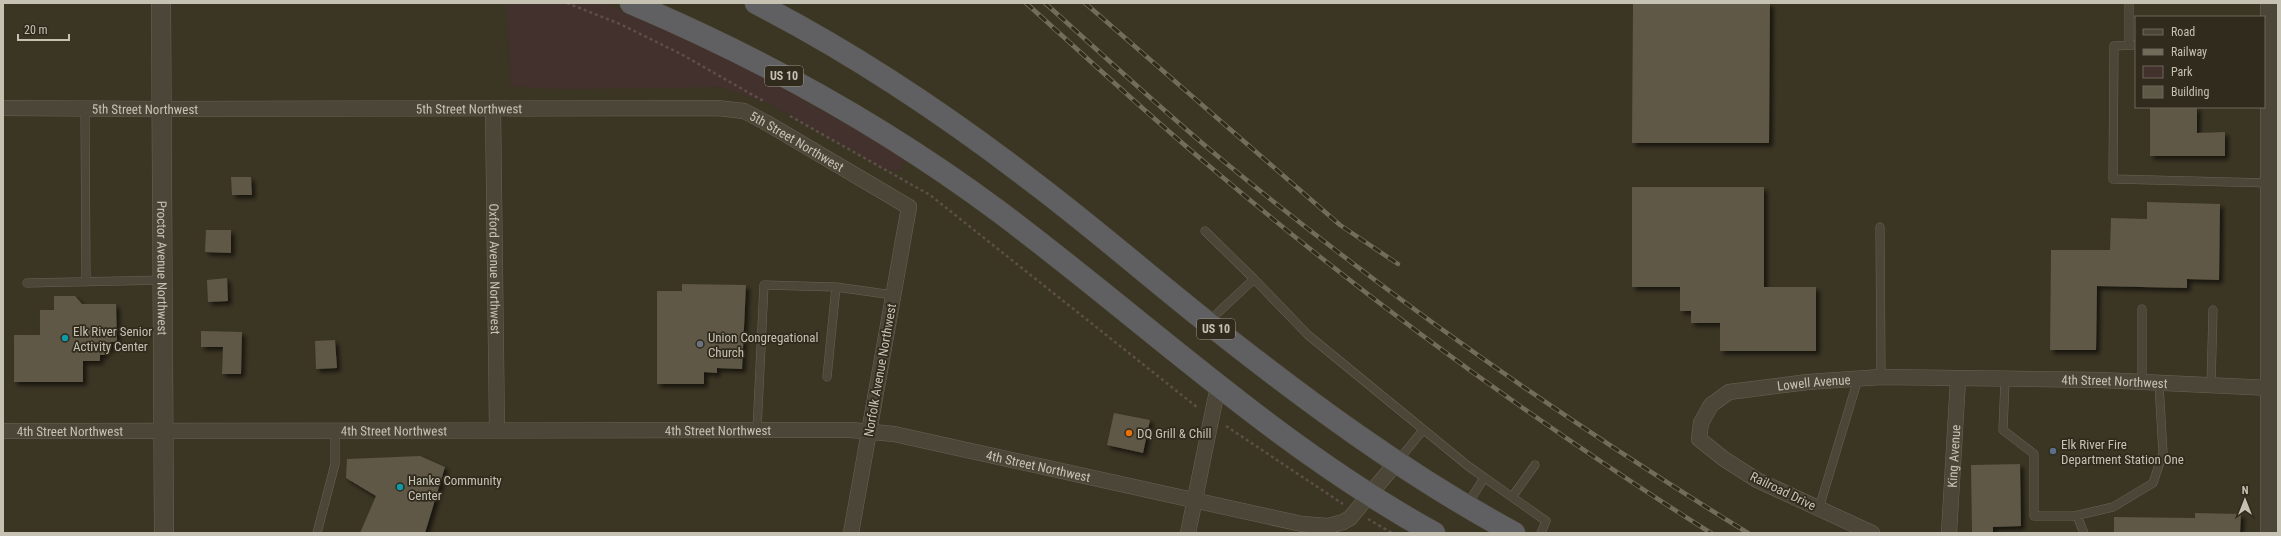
<svg xmlns="http://www.w3.org/2000/svg" width="2281" height="536" viewBox="0 0 2281 536" font-family="'Roboto Condensed',sans-serif">
	<defs>
		<filter id="shadow"><feDropShadow dx="3.5" dy="3.5" stdDeviation="2" flood-color="#0009"/></filter>
	</defs>
	<rect width="100%" height="100%" fill="#3b3524"/>
	<!-- green -->
	<path fill="#43312e" d="M 507,3 L 605,3 L 730,58 L 895,152 L 904,160 L 900,171 L 886,169 L 770,104 L 721,87 L 561,89 L 511,86 Z"/>
	<!-- building -->
	<path fill="#5e5846" filter="url(#shadow)" d="M 1633,3 L 1770,3 L 1769,143 L 1632,143 Z
		M 2150,107 L 2197,107 L 2197,133 L 2225,132 L 2225,156 L 2150,156 Z
		M 231,177 L 251,177 L 252,195 L 232,195 Z
		M 1632,187 L 1764,187 L 1764,287 L 1816,287 L 1816,351 L 1720,351 L 1720,323 L 1691,323 L 1691,311 L 1680,311 L 1680,287 L 1632,287 Z
		M 2147,202 L 2220,204 L 2219,280 L 2187,279 L 2187,288 L 2097,286 L 2096,350 L 2050,350 L 2051,250 L 2110,250 L 2111,218 L 2147,219 Z
		M 206,230 L 231,230 L 231,253 L 205,252 Z
		M 227,278 L 228,301 L 208,302 L 207,280 Z
		M 682,284 L 746,285 L 742,369 L 717,368 L 717,373 L 704,372 L 704,384 L 657,384 L 657,291 L 682,291 Z
		M 54,296 L 75,296 L 82,304 L 116,304 L 117,342 L 111,342 L 111,349 L 105,349 L 105,355 L 100,355 L 100,361 L 83,361 L 83,382 L 14,382 L 14,335 L 40,335 L 40,310 L 54,310 Z
		M 201,331 L 242,332 L 241,374 L 222,374 L 223,347 L 201,347 Z
		M 335,340 L 337,368 L 316,369 L 315,341 Z
		M 1114,413 L 1150,420 L 1143,453 L 1107,445 Z
		M 420,456 L 445,467 L 425,533 L 360,533 L 376,496 L 346,478 L 347,459 Z
		M 2020,464 L 2021,526 L 1993,527 L 1993,533 L 1972,533 L 1971,465 Z
		M 2195,513 L 2241,514 L 2240,533 L 2114,533 L 2114,517 L 2195,518 Z"/>
	<g fill="none" stroke-linecap="round" stroke-linejoin="round">
		<defs>
			<path id="service" d="M 2129,3 L 2129,45
				M 2136,45 L 2114,46 L 2113,179 L 2270,183
				M 85,109 L 86,282
				M 1880,227 L 1881,377
				M 1205,231 L 1254,279
				M 27,283 L 164,280
				M 2142,309 L 2142,383
				M 1208,322 L 1254,279 L 1308,335 L 1468,466 L 1546,521 L 1541,533
				M 827,377 L 836,287
				M 2005,380 L 2003,430 L 2034,454 L 2034,516 L 2074,516 L 2113,507 L 2153,483 L 2163,453 L 2159,384
				M 2211,386 L 2213,310
				M 757,430 L 764,285 L 836,287 L 893,295
				M 1397,462 L 1423,430
				M 1512,497 L 1535,465
				M 1467,505 L 1484,478
				M 1819,508 L 1858,379
				M 2077,516 L 2084,533
				M 317,533 L 335,464 L 335,431"/>
			<g id="minor">
				<path id="s1" d="M 3,108 L 163,109 L 717,108 L 744,111 L 765,122 L 909,207 L 851,533"/>
				<path id="s2" d="M 493,108 L 497,430"/>
				<path id="s3" d="M 3,431 L 851,430 L 894,434 L 1302,524 L 1328,526 L 1343,522 L 1350,518 L 1396,463"/>
				<path d="M 1188,533 L 1218,386"/>
				<path id="s4" d="M 1872,533 L 1757,480 L 1724,459 L 1699,439 L 1701,423 L 1711,405 L 1729,392 L 1808,382 L 1881,377 L 2101,380 L 2270,388"/>
				<path id="s5" d="M 1949,533 L 1958,380"/>
			</g>
			<g id="tertiary">
				<path id="s6" d="M 161,3 L 164,533"/>
				<path d="M 2270,3 L 2270,533"/>
			</g>
			<path id="trunk" d="M 631,3 C 763,59 887,128 1001,213 C 1145,321 1276,446 1434,533
				M 756,3 C 855,54 949,117 1037,185 C 1095,229 1150,277 1208,323 C 1305,400 1405,474 1514,533"/>
		</defs>
		<!-- service casing -->
		<use href="#service" stroke="#696456" stroke-width="9"/>
		<!-- minor casing -->
		<use href="#minor" stroke="#696456" stroke-width="16"/>
		<!-- tertiary casing -->
		<use href="#tertiary" stroke="#696456" stroke-width="20"/>
		<!-- trunk casing -->
		<use href="#trunk" stroke="#565143" stroke-width="23"/>
		<!-- path -->
		<path stroke="#5d4e48" stroke-width="2.5" stroke-dasharray="3 3" stroke-linecap="butt" d="M 567,3 L 620,24 L 681,54 L 765,102
			M 790,116 L 930,195 L 1198,408
			M 1226,426 L 1343,504
			M 1368,519 L 1392,533"/>
		<!-- service -->
		<use href="#service" stroke="#4b4638" stroke-width="8"/>
		<!-- minor -->
		<use href="#minor" stroke="#4b4638" stroke-width="15"/>
		<!-- tertiary -->
		<use href="#tertiary" stroke="#4b4638" stroke-width="19"/>
		<!-- trunk -->
		<use href="#trunk" stroke="#606063" stroke-width="22"/>
		<defs>
			<path id="rail" d="M 1026,3 C 1086,57 1146,113 1208,165 C 1366,299 1536,423 1711,533
				M 1045,3 C 1103,55 1161,109 1221,159 C 1387,296 1564,420 1748,533
				M 1085,3 L 1340,225 L 1398,264"/>
		</defs>
		<!-- rail casing -->
		<use href="#rail" stroke="#726c5a" stroke-width="4.5"/>
		<!-- rail -->
		<use href="#rail" stroke="#302b1d" stroke-width="3" stroke-dasharray="9" stroke-linecap="butt"/>
	</g>
	<!-- markers -->
	<g fill="#0f9aa8" stroke="#302b1d" stroke-width="1.5">
		<circle cx="65" cy="338" r="4"/>
		<circle cx="400" cy="487" r="4"/>
	</g>
	<circle fill="#6b7280" stroke="#302b1d" stroke-width="1.5" cx="700" cy="344" r="4"/>
	<circle fill="#e8710a" stroke="#302b1d" stroke-width="1.5" cx="1129" cy="433" r="4"/>
	<circle fill="#5c6f8a" stroke="#302b1d" stroke-width="1.5" cx="2053" cy="451" r="4"/>
	<g text-anchor="middle" dominant-baseline="central" stroke-width="3.5" stroke-linejoin="round" paint-order="stroke">
		<!-- shield labels -->
		<g fill="#302b1d" stroke="#999586" stroke-width="1">
			<rect x="765" y="66" width="38" height="20" rx="3"/>
			<rect x="1197" y="319" width="38" height="20" rx="3"/>
		</g>
		<g font-size="12" font-weight="bold" fill="#c6c2b3">
			<text x="784" y="76">US 10</text>
			<text x="1216" y="329">US 10</text>
		</g>
		<!-- street labels -->
		<g font-size="13" fill="#c6c2b3" stroke="#302b1d">
			<text stroke="none"><textPath href="#s1" startOffset="466">5th Street Northwest</textPath></text>
			<text stroke="none"><textPath href="#s1" startOffset="142">5th Street Northwest</textPath></text>
			<text stroke="none"><textPath href="#s1" startOffset="802">5th Street Northwest</textPath></text>
			<text stroke="none"><textPath href="#s6" startOffset="265">Proctor Avenue Northwest</textPath></text>
			<text stroke="none"><textPath href="#s2" startOffset="161">Oxford Avenue Northwest</textPath></text>
			<text transform="translate(880 370) rotate(-80)">Norfolk Avenue Northwest</text>
			<text stroke="none"><textPath href="#s4" startOffset="643">4th Street Northwest</textPath></text>
			<text stroke="none"><textPath href="#s4" startOffset="342">Lowell Avenue</textPath></text>
			<text stroke="none"><textPath href="#s3" startOffset="715">4th Street Northwest</textPath></text>
			<text stroke="none"><textPath href="#s3" startOffset="67">4th Street Northwest</textPath></text>
			<text stroke="none"><textPath href="#s3" startOffset="391">4th Street Northwest</textPath></text>
			<text stroke="none"><textPath href="#s5" startOffset="77">King Avenue</textPath></text>
			<text stroke="none"><textPath href="#s3" startOffset="1039">4th Street Northwest</textPath></text>
			<text transform="translate(1783 491) rotate(26)">Railroad Drive</text>
		</g>
		<!-- poi labels -->
		<g font-size="13" fill="#c6c2b3" stroke="#302b1d" text-anchor="start">
			<text x="73" y="331">Elk River Senior<tspan x="73" dy="15">Activity Center</tspan></text>
			<text x="708" y="337">Union Congregational<tspan x="708" dy="15">Church</tspan></text>
			<text x="1137" y="433">DQ Grill &amp; Chill</text>
			<text x="2061" y="444">Elk River Fire<tspan x="2061" dy="15">Department Station One</tspan></text>
			<text x="408" y="480">Hanke Community<tspan x="408" dy="15">Center</tspan></text>
		</g>
	</g>
	<!-- border -->
	<rect width="2281" height="536" fill="none" stroke="#c6c2b3" stroke-width="8"/>
	<!-- legend -->
	<rect x="2135" y="16" width="130" height="92" fill="#302b1d" stroke="#6c6759"/>
	<rect x="2143" y="29" width="20" height="6" fill="#4b4638" stroke="#6c6759"/>
	<text x="2171" y="36" font-size="12" fill="#c6c2b3">Road</text>
	<rect x="2143" y="49" width="20" height="6" fill="#726c5a" stroke="#6c6759"/>
	<text x="2171" y="56" font-size="12" fill="#c6c2b3">Railway</text>
	<rect x="2143" y="66" width="20" height="12" fill="#43312e" stroke="#6c6759"/>
	<text x="2171" y="76" font-size="12" fill="#c6c2b3">Park</text>
	<rect x="2143" y="86" width="20" height="12" fill="#5e5846" stroke="#6c6759"/>
	<text x="2171" y="96" font-size="12" fill="#c6c2b3">Building</text>
	<!-- north arrow -->
	<g transform="translate(2245 500)" stroke="#302b1d" stroke-width="3" paint-order="stroke">
	<path d="M0-3L7 15L0 10L-7 15Z" fill="#c6c2b3"/>
	<text y="-6" font-size="11" font-weight="bold" text-anchor="middle" fill="#c6c2b3">N</text>
	</g>
	<!-- scale -->
	<path d="M18 34v6h51v-6" fill="none" stroke="#c6c2b3" stroke-width="2"/>
	<text x="24" y="34" font-size="12" fill="#c6c2b3" stroke="#302b1d" stroke-width="3" paint-order="stroke">20 m</text>
</svg>
